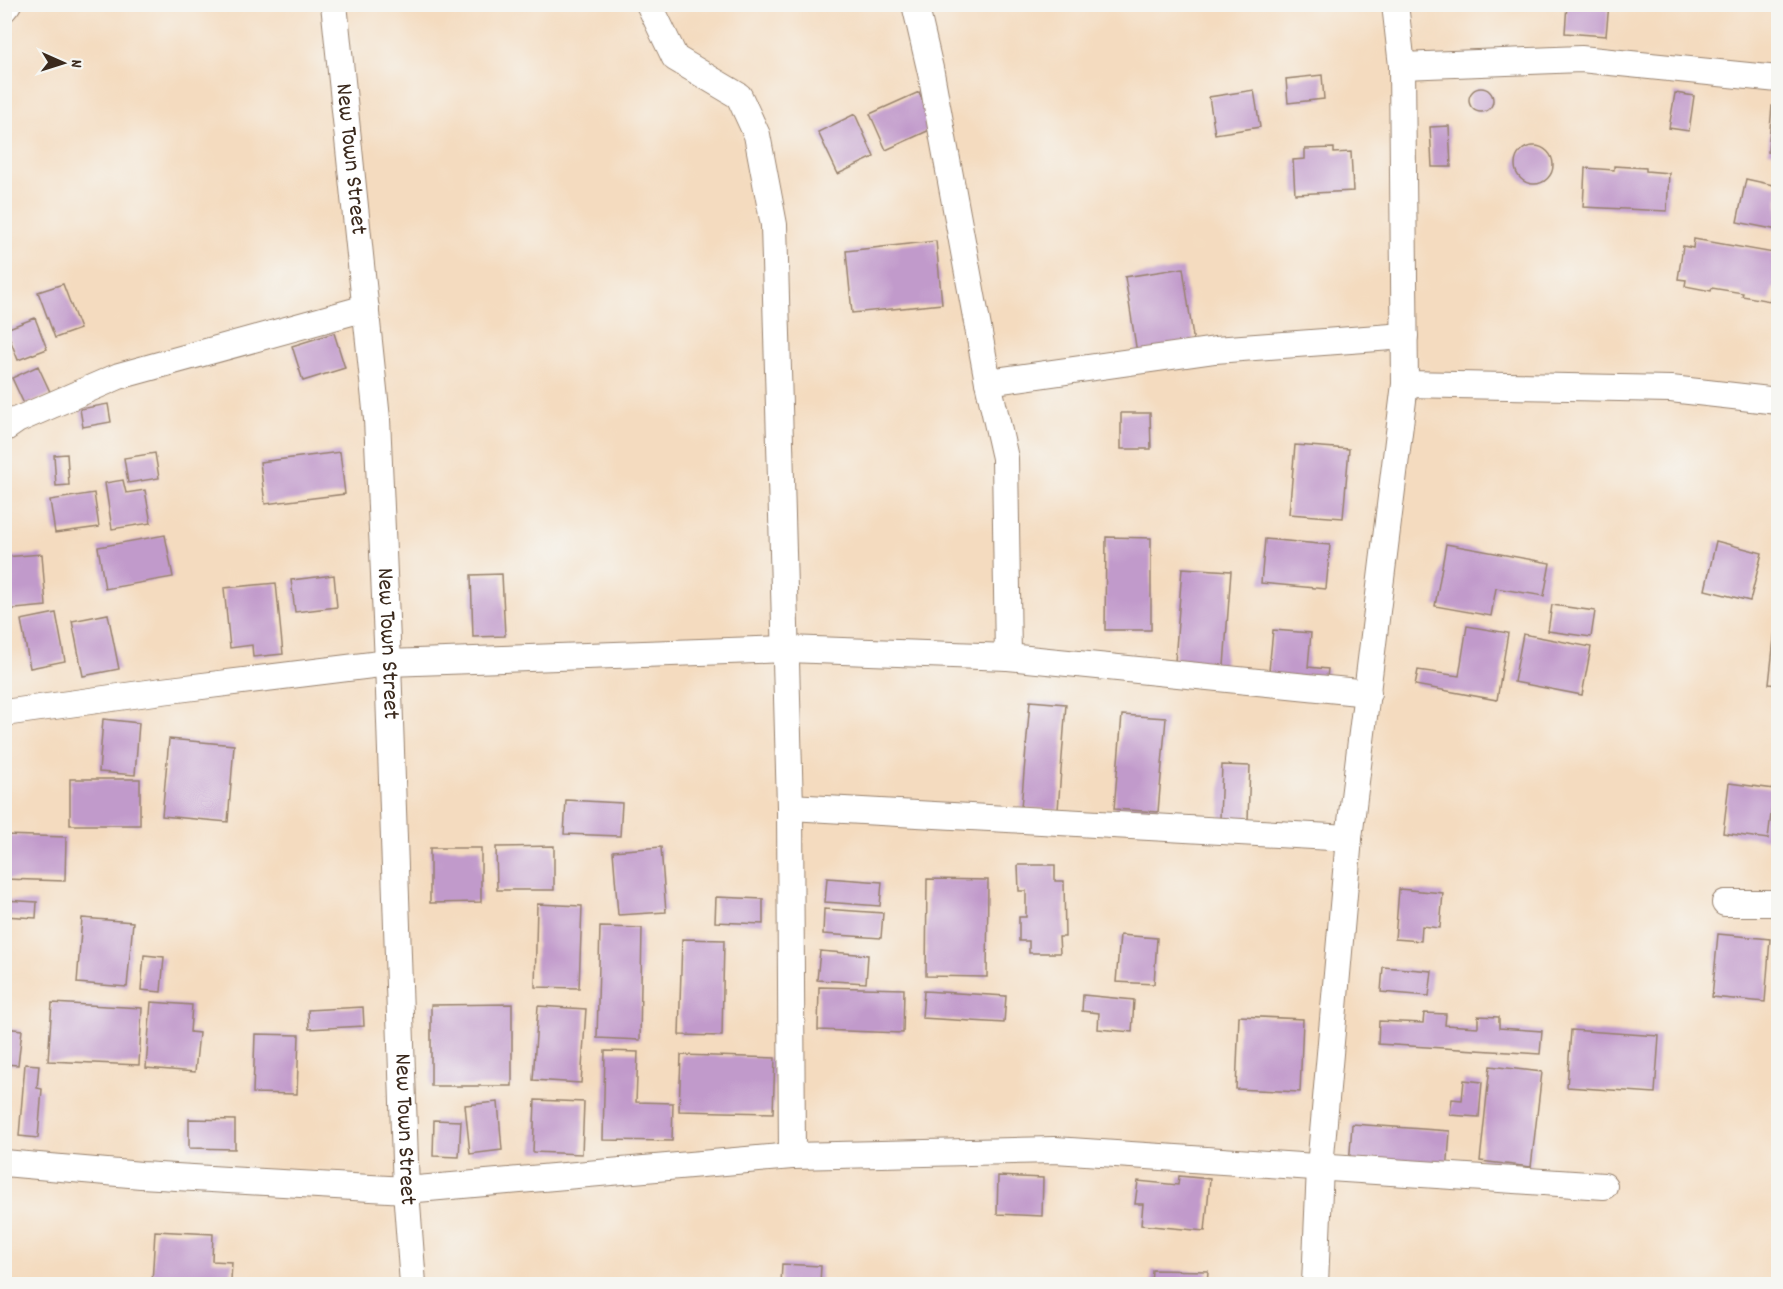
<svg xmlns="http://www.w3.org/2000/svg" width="1783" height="1289" viewBox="0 0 1783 1289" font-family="Dekko,sans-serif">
	<rect width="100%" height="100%" fill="#f6f6f2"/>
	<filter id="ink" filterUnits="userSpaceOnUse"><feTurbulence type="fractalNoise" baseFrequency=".0167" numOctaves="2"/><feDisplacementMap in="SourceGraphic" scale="12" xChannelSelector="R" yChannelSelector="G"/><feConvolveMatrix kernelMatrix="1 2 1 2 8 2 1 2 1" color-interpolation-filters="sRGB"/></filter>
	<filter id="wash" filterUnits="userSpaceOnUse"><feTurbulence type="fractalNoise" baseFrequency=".008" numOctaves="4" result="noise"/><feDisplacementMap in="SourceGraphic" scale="24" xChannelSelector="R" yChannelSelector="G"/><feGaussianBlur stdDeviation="1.35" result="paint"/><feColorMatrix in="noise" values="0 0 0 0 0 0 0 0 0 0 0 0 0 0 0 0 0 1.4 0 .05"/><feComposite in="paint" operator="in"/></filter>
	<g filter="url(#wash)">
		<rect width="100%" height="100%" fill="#f4dbbf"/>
		<g id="blocks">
			<!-- building -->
			<path fill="#c19acb" d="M 1567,4 L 1609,4 L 1606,36 L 1565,33 Z
				M 1322,75 L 1324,99 L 1288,103 L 1286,79 Z
				M1469 100a12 12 0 1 1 24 0a12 12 0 1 1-24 0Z
				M 1254,90 L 1260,127 L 1215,134 L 1209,97 Z
				M 919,92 L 934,128 L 886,150 L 870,114 Z
				M 1675,93 L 1694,96 L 1689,131 L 1669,128 Z
				M 1772,106 L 1778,107 L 1778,153 L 1768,152 Z
				M 855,114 L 874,157 L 838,174 L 818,132 Z
				M 1449,126 L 1451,167 L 1432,167 L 1430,127 Z
				M1515 165a19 19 0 1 1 38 0a19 19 0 1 1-38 0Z
				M 1334,148 L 1334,153 L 1351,152 L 1353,191 L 1295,194 L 1293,160 L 1305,159 L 1305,149 Z
				M 1614,166 L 1646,168 L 1646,171 L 1669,173 L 1667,211 L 1583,207 L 1585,168 L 1614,170 Z
				M 1746,179 L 1778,186 L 1778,230 L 1737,222 Z
				M 1694,239 L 1774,253 L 1773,262 L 1778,263 L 1778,289 L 1772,288 L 1770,301 L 1742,296 L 1743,293 L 1712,288 L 1711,291 L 1685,286 L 1686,280 L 1678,279 L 1683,246 L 1693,248 Z
				M 936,241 L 942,304 L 852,313 L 846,251 Z
				M 1183,268 L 1194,344 L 1137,353 L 1125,277 Z
				M 63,284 L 80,329 L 55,338 L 38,292 Z
				M 35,318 L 47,349 L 18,360 L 6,329 Z
				M 334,333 L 345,368 L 303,381 L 292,346 Z
				M 38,366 L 51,394 L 25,406 L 12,378 Z
				M 108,404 L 111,422 L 83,427 L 80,409 Z
				M 1121,413 L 1150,413 L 1151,449 L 1121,449 Z
				M 1295,445 L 1349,449 L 1343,518 L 1289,514 Z
				M 340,452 L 345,494 L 265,504 L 260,462 Z
				M 155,453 L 159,478 L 128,483 L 124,458 Z
				M 67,454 L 69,485 L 56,486 L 54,455 Z
				M 123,480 L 126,493 L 145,490 L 151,523 L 112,529 L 105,483 Z
				M 94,493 L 99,527 L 55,533 L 50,500 Z
				M 165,535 L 173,577 L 105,589 L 98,547 Z
				M 1106,537 L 1151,538 L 1151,630 L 1105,630 Z
				M 1265,539 L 1330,545 L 1326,589 L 1261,583 Z
				M 1716,541 L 1762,553 L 1750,601 L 1705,590 Z
				M 1446,544 L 1550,563 L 1544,596 L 1496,588 L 1491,616 L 1435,606 Z
				M 42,554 L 46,606 L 5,610 L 4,557 Z
				M 1182,568 L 1231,571 L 1224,666 L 1175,662 Z
				M 502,574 L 505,636 L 473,637 L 471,575 Z
				M 334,575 L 337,607 L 295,612 L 291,580 Z
				M 276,583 L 283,654 L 253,657 L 252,645 L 230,648 L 224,588 Z
				M 1552,605 L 1595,611 L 1591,637 L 1548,631 Z
				M 56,613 L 65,661 L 30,668 L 21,620 Z
				M 108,614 L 119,669 L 83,676 L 72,621 Z
				M 1467,626 L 1508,633 L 1497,700 L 1415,685 L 1418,670 L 1459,676 Z
				M 1273,630 L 1311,633 L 1308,667 L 1328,669 L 1326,686 L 1268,681 Z
				M 1775,630 L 1778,630 L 1778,685 L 1769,684 Z
				M 1523,634 L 1591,647 L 1582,695 L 1514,682 Z
				M 1030,701 L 1066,704 L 1058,810 L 1021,808 Z
				M 1122,715 L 1166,718 L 1158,812 L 1114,809 Z
				M 103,719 L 139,723 L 135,775 L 99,772 Z
				M 169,739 L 234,745 L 228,822 L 162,816 Z
				M 1222,765 L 1250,766 L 1248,820 L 1220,819 Z
				M 70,779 L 140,779 L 140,825 L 70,825 Z
				M 1729,783 L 1774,789 L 1768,839 L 1723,833 Z
				M 566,800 L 622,803 L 620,836 L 564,834 Z
				M 4,835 L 66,837 L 65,881 L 4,879 Z
				M 554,846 L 554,890 L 497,890 L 496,847 Z
				M 661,847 L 666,912 L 618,915 L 613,851 Z
				M 430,848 L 481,848 L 481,902 L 430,903 Z
				M 1018,865 L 1055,865 L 1055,881 L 1064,881 L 1065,937 L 1059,937 L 1060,953 L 1029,953 L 1029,941 L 1019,941 L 1019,917 L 1026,917 L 1026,891 L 1019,891 Z
				M 827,878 L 882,882 L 880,906 L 825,902 Z
				M 927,879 L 988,880 L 987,977 L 926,976 Z
				M 1399,889 L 1443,893 L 1440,928 L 1422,926 L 1421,941 L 1395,939 Z
				M 716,897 L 763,899 L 763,924 L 715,922 Z
				M 4,900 L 37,902 L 36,918 L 4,916 Z
				M 537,904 L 582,906 L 579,988 L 535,987 Z
				M 824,909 L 883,913 L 881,938 L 823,934 Z
				M 82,918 L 133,922 L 127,987 L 77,983 Z
				M 600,927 L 642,928 L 640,1040 L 597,1038 Z
				M 1718,934 L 1770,939 L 1765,1002 L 1712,997 Z
				M 1120,935 L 1157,938 L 1154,984 L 1116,982 Z
				M 682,939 L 724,940 L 722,1036 L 679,1035 Z
				M 820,951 L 868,955 L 866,983 L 817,980 Z
				M 144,955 L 164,957 L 161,992 L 141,990 Z
				M 1383,967 L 1432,971 L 1429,996 L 1381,992 Z
				M 819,987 L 904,989 L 903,1033 L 818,1030 Z
				M 924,991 L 1006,996 L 1004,1023 L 922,1018 Z
				M 1083,995 L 1134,1000 L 1132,1032 L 1098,1029 L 1099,1013 L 1082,1011 Z
				M 151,1002 L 192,1005 L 190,1032 L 199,1033 L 195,1072 L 146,1068 Z
				M 52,1003 L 142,1008 L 139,1065 L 48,1061 Z
				M 512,1004 L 512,1086 L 431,1086 L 431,1005 Z
				M 538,1006 L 586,1009 L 581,1083 L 533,1080 Z
				M 363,1007 L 364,1026 L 309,1029 L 308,1010 Z
				M 1424,1013 L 1446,1014 L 1445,1025 L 1478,1027 L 1478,1016 L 1499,1017 L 1499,1028 L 1542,1031 L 1540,1054 L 1378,1044 L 1379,1021 L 1423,1023 Z
				M 1239,1016 L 1303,1019 L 1300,1092 L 1236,1089 Z
				M 4,1028 L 22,1030 L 18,1065 L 4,1064 Z
				M 1571,1030 L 1659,1036 L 1655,1093 L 1567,1087 Z
				M 255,1034 L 299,1035 L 297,1094 L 253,1093 Z
				M 605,1051 L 638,1052 L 636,1102 L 673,1103 L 672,1141 L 603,1140 Z
				M 681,1055 L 775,1058 L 773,1113 L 679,1111 Z
				M 25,1064 L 39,1065 L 37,1088 L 42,1089 L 38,1138 L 19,1136 Z
				M 1490,1066 L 1542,1072 L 1531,1167 L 1480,1161 Z
				M 1464,1080 L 1482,1082 L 1479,1117 L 1450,1115 L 1452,1099 L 1462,1100 Z
				M 535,1100 L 584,1102 L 582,1154 L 533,1152 Z
				M 498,1102 L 502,1150 L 470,1154 L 465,1105 Z
				M 189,1119 L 235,1120 L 235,1149 L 189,1148 Z
				M 434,1120 L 461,1121 L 459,1157 L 433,1156 Z
				M 1352,1124 L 1450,1131 L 1447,1174 L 1349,1166 Z
				M 998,1176 L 1043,1178 L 1042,1216 L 997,1214 Z
				M 1179,1176 L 1210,1179 L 1205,1231 L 1141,1225 L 1143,1204 L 1135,1204 L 1138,1181 L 1178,1185 Z
				M 155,1231 L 213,1234 L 212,1261 L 232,1262 L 231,1280 L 215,1280 L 215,1284 L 152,1284 Z
				M 782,1264 L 821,1266 L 820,1284 L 781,1284 Z
				M 1152,1270 L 1208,1271 L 1207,1284 L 1151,1284 Z"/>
		</g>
	</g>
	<g filter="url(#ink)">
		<use href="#blocks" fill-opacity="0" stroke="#98826e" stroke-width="1.5"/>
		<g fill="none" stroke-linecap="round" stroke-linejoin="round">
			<defs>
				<g id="minor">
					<path id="s1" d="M 334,4 L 377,419 L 388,663 L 406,1190 L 413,1284"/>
					<path d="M 649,4 L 675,58 L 739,96 L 757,135 L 774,225 L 790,807 L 792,1156"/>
					<path d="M 915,4 L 931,73 L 988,382 L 1005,458 L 1008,657"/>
					<path d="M 4,9 L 8,4"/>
					<path d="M 1402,66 L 1581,59 L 1778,79"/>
					<path d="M 988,382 L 1215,350 L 1405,336"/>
					<path d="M 1405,384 L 1671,389 L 1778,401"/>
					<path d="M 4,429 L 17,420 L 119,376 L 366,308"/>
					<path d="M 4,713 L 162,691 L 388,663 L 787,649 L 1008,657 L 1368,693"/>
					<path d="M 790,807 L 1349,838"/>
					<path d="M 1725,903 L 1778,903"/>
					<path d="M 4,1163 L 141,1175 L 406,1190 L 792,1156 L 1055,1150 L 1604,1186"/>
					<path d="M 1315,1284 L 1320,1167 L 1349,838 L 1405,384 L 1402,66 L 1395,4"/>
				</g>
			</defs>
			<!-- minor casing -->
			<use href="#minor" stroke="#98826e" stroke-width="28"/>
			<!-- minor -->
			<use href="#minor" stroke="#fff" stroke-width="26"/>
		</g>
	</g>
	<g text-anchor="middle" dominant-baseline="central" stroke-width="5" stroke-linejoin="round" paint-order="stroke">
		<!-- street labels -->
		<g font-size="24" fill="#3b2a1e" stroke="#f6f6f2">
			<text stroke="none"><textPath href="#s1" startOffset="156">New Town Street</textPath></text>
			<text stroke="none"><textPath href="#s1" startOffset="642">New Town Street</textPath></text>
			<text stroke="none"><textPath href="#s1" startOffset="1128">New Town Street</textPath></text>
		</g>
	</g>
	<!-- margin -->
	<rect width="1783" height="1289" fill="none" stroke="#f6f6f2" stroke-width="24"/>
	<!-- north arrow -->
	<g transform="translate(63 63) rotate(93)" stroke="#f6f6f2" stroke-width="4.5" paint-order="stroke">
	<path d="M0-4.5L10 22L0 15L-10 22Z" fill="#3b2a1e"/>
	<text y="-9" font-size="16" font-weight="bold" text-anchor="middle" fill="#3b2a1e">N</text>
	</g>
</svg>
